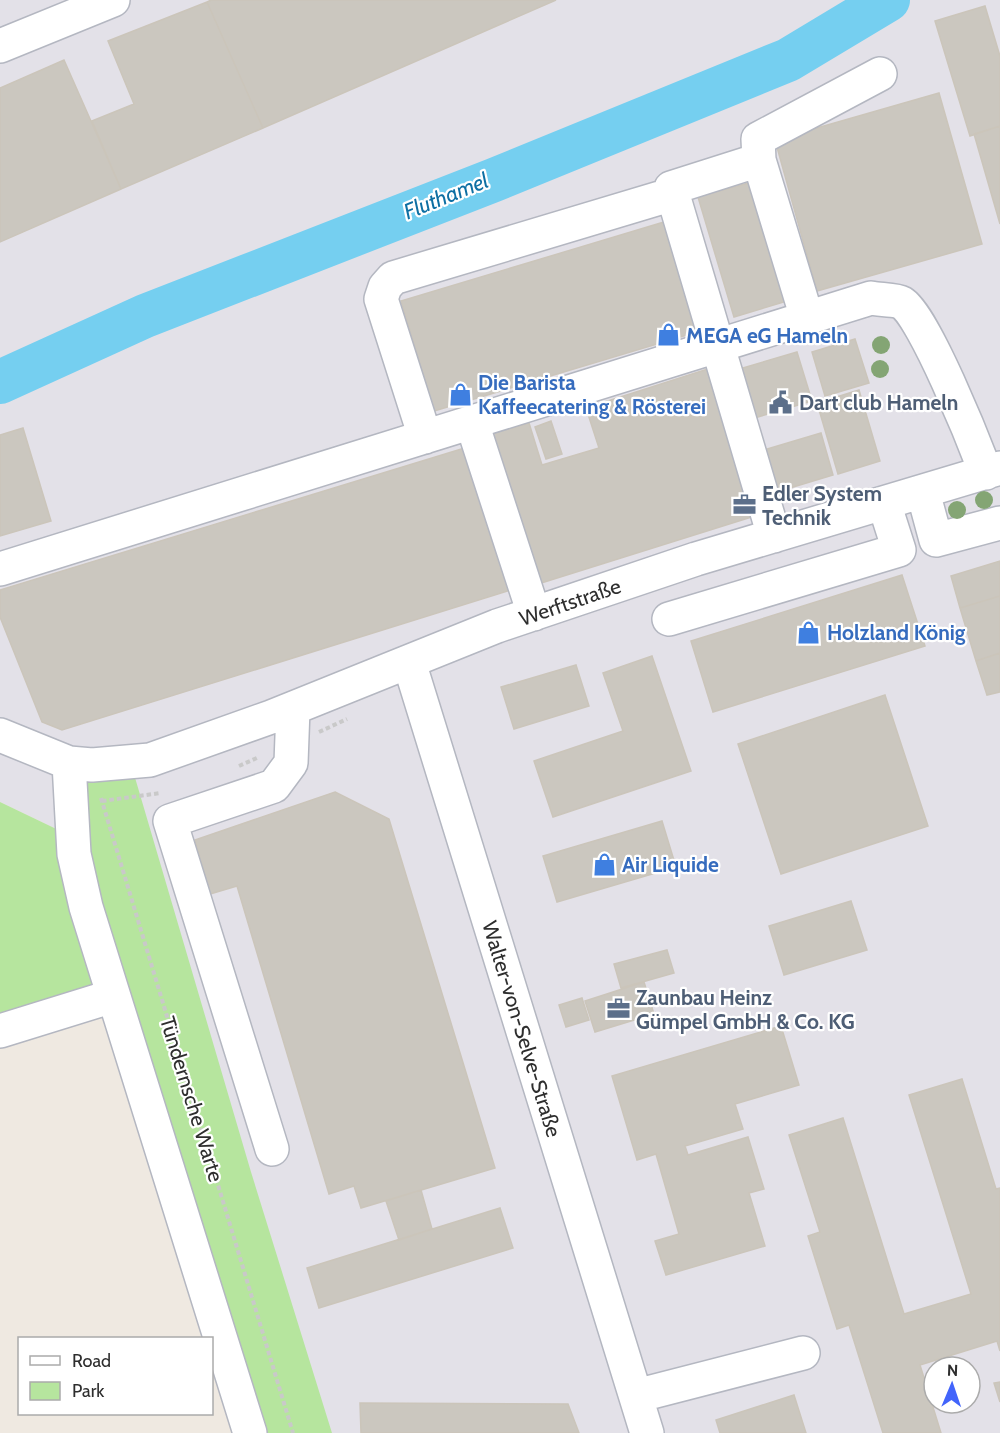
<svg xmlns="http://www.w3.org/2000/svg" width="1000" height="1433" viewBox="0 0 1000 1433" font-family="Cabin,sans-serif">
	<rect width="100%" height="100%" fill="#efe9e1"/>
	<!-- industrial -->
	<path fill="#e3e1e8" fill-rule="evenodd" d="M 0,0 L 1000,0 L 1000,1433 L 265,1433 L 73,837 L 0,802 ZM 934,1367 L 970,1367 L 970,1403 L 934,1403 Z"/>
	<!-- green -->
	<path fill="#b6e59e" d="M 131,764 L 251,1172 L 332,1433 L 252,1433 L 115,995 L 71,765 Z
		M 0,802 L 73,837 L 113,996 L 0,1031 Z"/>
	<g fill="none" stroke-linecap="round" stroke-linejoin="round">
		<!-- river -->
		<path stroke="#75cff0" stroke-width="44" d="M 0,382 L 145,316 L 494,180 L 788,60 L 888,0"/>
	</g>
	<!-- building -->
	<path fill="#cbc7bf" stroke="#cbc5ba" stroke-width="1.5" d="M 211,0 L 556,0 L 263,128 L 207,2 Z
		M 207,2 L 263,128 L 121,189 L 92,121 L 134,104 L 108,41 Z
		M 985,6 L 1000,56 L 1000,126 L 970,136 L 935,21 Z
		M 64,60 L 121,189 L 0,242 L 0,88 Z
		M 939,93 L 982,244 L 817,291 L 775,140 Z
		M 1000,126 L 1000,224 L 974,134 Z
		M 752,182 L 787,301 L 734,317 L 698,197 Z
		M 664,222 L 697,332 L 434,411 L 401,301 Z
		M 855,339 L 869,383 L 825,396 L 812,352 Z
		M 797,352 L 812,401 L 751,419 L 736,370 Z
		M 711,368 L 758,515 L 538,584 L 491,434 L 529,423 L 542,465 L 599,448 L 586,408 Z
		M 859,390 L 880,461 L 838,474 L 817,403 Z
		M 551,421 L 562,454 L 546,459 L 535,427 Z
		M 23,428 L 51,521 L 0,536 L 0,435 Z
		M 821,433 L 833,475 L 770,494 L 757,452 Z
		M 468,447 L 511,590 L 62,730 L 42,722 L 0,617 L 0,590 Z
		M 1000,561 L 1000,596 L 960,608 L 951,576 Z
		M 902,575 L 925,646 L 713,712 L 691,641 Z
		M 1000,596 L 1000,653 L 976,661 L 960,608 Z
		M 1000,653 L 1000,692 L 987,695 L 976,661 Z
		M 652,656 L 691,771 L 553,817 L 534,761 L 623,731 L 603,673 Z
		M 576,665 L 589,706 L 514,729 L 501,687 Z
		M 885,695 L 928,826 L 781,874 L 738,744 Z
		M 335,792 L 389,819 L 495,1168 L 361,1208 L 354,1186 L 329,1194 L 237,886 L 210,894 L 195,840 Z
		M 662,821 L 676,867 L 557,902 L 543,856 Z
		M 851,901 L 867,950 L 784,975 L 769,926 Z
		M 667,950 L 674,973 L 621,988 L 614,964 Z
		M 644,982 L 654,1014 L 595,1032 L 585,1001 Z
		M 582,998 L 589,1020 L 566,1027 L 559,1005 Z
		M 781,1026 L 799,1085 L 735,1104 L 743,1129 L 685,1146 L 688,1155 L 748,1137 L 764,1189 L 749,1193 L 765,1246 L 666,1275 L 655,1241 L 679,1234 L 656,1154 L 637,1160 L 612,1076 Z
		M 962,1079 L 996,1189 L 1000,1188 L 1000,1351 L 997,1341 L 920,1365 L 941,1433 L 883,1433 L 849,1325 L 837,1329 L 808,1236 L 820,1232 L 789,1135 L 843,1118 L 904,1314 L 971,1294 L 909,1095 Z
		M 421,1190 L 432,1229 L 399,1240 L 386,1201 Z
		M 500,1208 L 513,1248 L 319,1308 L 307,1268 Z
		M 1000,1382 L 1000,1402 L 994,1383 Z
		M 794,1395 L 806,1433 L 720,1433 L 716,1420 Z
		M 360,1403 L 568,1404 L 579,1433 L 361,1433 Z"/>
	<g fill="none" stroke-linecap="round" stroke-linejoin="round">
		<defs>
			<path id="minor" d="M 0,46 L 113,0
				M 759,160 L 758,139 L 880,74
				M 472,423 L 534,614
				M 425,437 L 381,299 L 385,287 L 393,278 L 673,194
				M 923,492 L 936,540 L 1000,523
				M 774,536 L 671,188 L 759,160 L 807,318
				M 0,569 L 871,298 C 879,300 895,299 902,303 C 924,316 975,444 986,473
				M 669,619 L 899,550 L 884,503
				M 409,662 L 647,1433
				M 0,735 L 69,763 L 92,765 L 150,760 L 271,717 L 497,626 L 696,559 L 1000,468
				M 69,763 L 74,854 L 86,907 L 250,1433
				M 0,1031 L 113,996
				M 272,1149 L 170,821 L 274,786 L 291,763 L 293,709
				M 636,1396 L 803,1353"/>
		</defs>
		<!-- minor casing -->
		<use href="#minor" stroke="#b4b7c1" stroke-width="36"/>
		<!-- path -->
		<path stroke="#c9c9c9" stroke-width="4" stroke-dasharray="4.5 3" stroke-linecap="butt" d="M 319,732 L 347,719
			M 239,766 L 259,757
			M 101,798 L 293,1433
			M 102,801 L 161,793"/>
		<!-- minor -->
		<use href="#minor" stroke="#fff" stroke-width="33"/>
	</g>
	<!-- trees -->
	<g fill="#84a574">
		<circle cx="881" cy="345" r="9"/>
		<circle cx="880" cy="369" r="9"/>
		<circle cx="984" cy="500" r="9"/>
		<circle cx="957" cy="510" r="9"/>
	</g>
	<!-- icons -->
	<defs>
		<symbol id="shop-bare" viewBox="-9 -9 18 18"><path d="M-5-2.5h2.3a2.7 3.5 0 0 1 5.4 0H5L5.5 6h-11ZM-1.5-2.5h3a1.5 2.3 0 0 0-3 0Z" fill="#3f7fe0" stroke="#fff" stroke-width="2.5" paint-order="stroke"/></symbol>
		<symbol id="civic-bare" viewBox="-9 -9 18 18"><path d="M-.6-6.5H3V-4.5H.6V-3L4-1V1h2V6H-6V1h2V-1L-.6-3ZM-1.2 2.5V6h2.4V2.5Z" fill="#5c6f8a" stroke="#fff" stroke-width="2.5" paint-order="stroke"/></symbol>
		<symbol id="office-bare" viewBox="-9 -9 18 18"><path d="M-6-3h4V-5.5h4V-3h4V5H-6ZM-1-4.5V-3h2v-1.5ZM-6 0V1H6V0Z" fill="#5c6f8a" stroke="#fff" stroke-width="2.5" paint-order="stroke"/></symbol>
	</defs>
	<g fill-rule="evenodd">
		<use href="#shop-bare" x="652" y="318" width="33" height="33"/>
		<use href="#shop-bare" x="444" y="378" width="33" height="33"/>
		<use href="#civic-bare" x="764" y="386" width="33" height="33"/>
		<use href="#office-bare" x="728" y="488" width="33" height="33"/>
		<use href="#shop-bare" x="792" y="616" width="33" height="33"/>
		<use href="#shop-bare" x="588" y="848" width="33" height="33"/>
		<use href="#office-bare" x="602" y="992" width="33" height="33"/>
	</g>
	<g text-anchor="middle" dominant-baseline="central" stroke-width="4.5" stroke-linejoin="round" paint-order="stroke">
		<!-- shop labels -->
		<g font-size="21" font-weight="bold" fill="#366cbe" stroke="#fff" text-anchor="start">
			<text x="686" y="335">MEGA eG Hameln</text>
			<text x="478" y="382">Die Barista<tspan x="478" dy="24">Kaffeecatering &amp; Rösterei</tspan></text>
			<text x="827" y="632">Holzland König</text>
			<text x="622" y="864">Air Liquide</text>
		</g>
		<!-- service labels -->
		<g font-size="21" font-weight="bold" fill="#4e5e75" stroke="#fff" text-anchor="start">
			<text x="799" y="402">Dart club Hameln</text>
			<text x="762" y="493">Edler System<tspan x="762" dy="24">Technik</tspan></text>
			<text x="636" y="997">Zaunbau Heinz<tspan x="636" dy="24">Gümpel GmbH &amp; Co. KG</tspan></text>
		</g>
		<!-- street labels -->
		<g font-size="21" fill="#2e2e2e" stroke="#fff">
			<text transform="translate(570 602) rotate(-19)">Werftstraße</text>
			<text transform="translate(522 1029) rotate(73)">Walter-von-Selve-Straße</text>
			<text transform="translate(192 1099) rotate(73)">Tündernsche Warte</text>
		</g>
		<!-- water labels -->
		<g font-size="22" font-style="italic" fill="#0d6fa3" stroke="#fff">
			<text transform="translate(446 196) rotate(-22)">Fluthamel</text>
		</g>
	</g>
	<!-- legend -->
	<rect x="18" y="1337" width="195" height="78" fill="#ffffff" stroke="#ababab" stroke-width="1.5"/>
	<rect x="30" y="1356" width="30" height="9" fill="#ffffff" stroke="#ababab" stroke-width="1.5"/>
	<text x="72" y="1367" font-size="18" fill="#2e2e2e">Road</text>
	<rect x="30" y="1382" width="30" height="18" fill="#b6e59e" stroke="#ababab" stroke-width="1.5"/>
	<text x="72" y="1397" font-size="18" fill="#2e2e2e">Park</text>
	<!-- north arrow -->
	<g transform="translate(952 1385) rotate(2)"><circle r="28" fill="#ffffff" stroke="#ababab" stroke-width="1.5"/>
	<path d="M0-4.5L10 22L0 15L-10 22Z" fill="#4264fb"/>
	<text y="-9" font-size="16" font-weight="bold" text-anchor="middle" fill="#2e2e2e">N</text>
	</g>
</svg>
